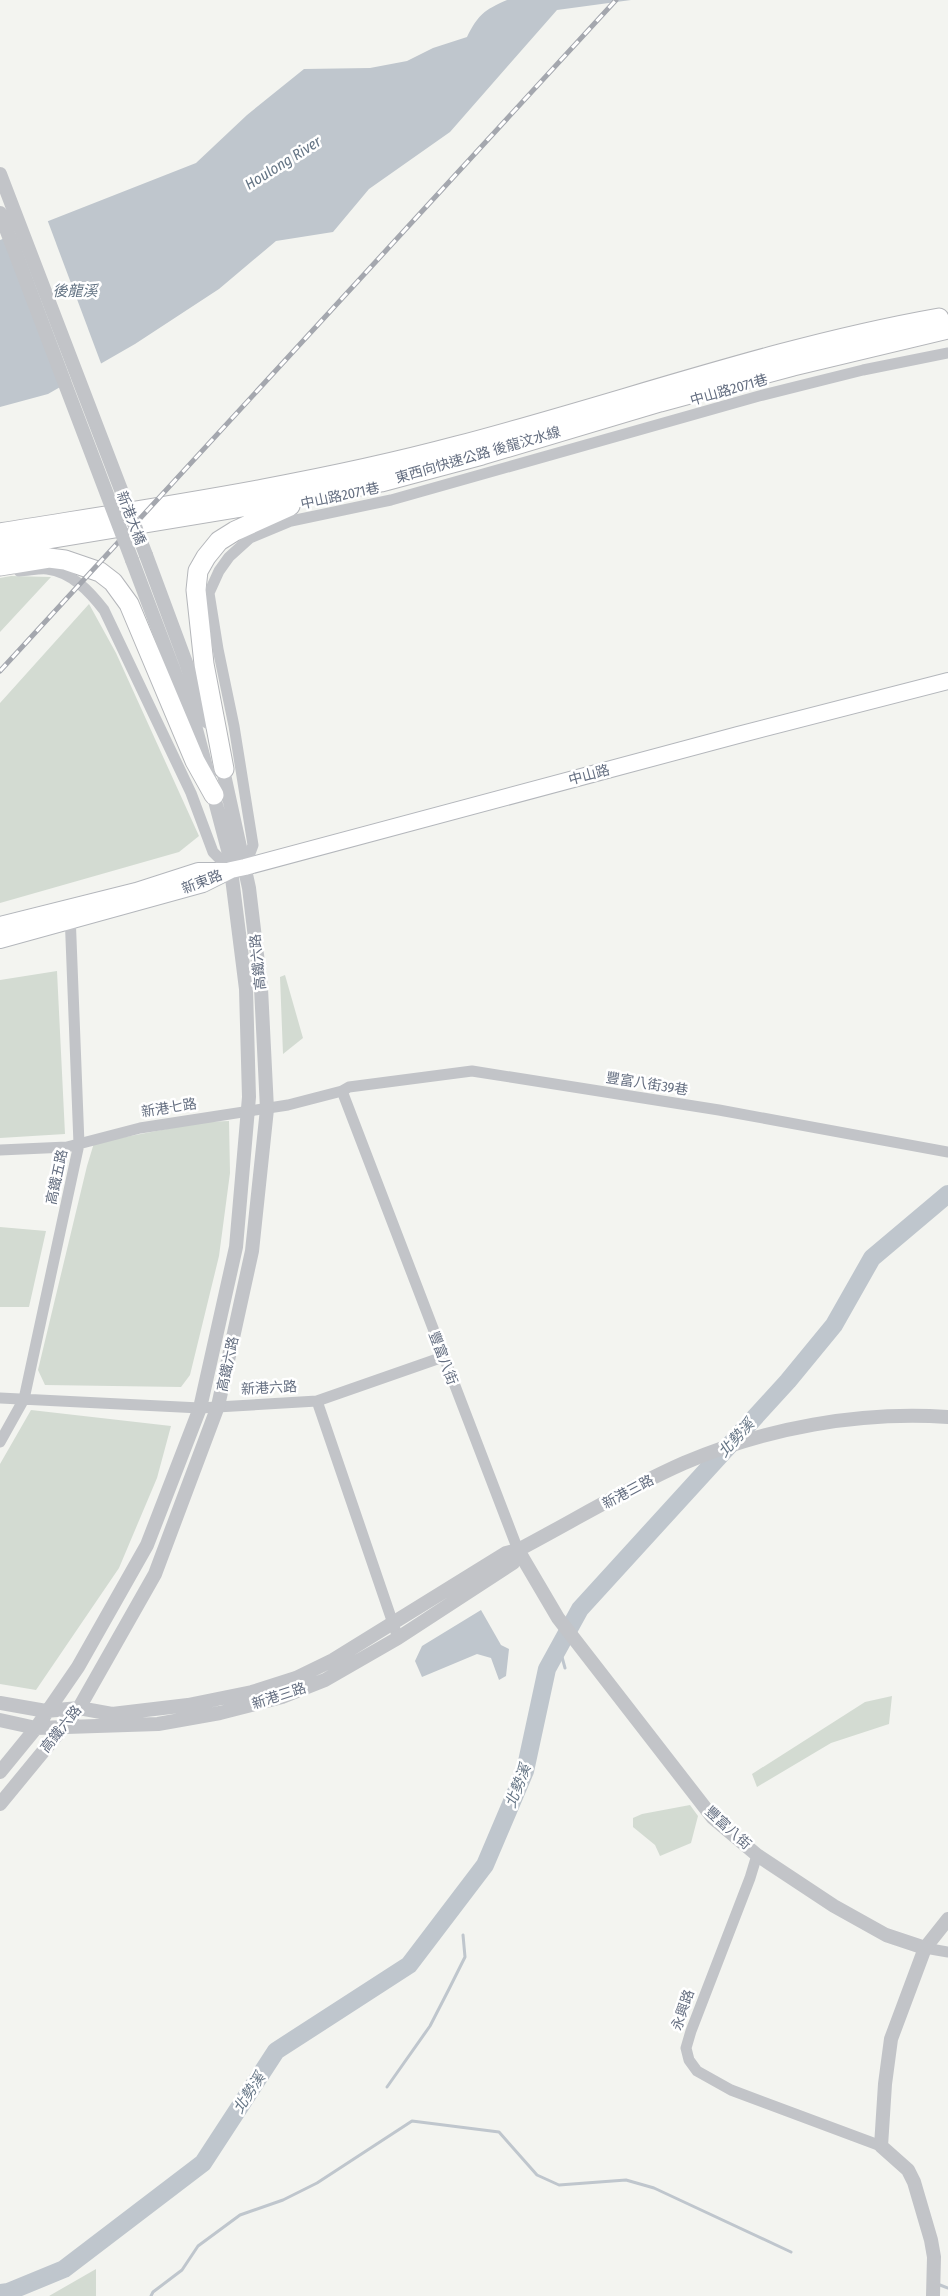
<svg xmlns="http://www.w3.org/2000/svg" width="948" height="2296" viewBox="0 0 948 2296" font-family="'Fira Sans Condensed','Noto Sans TC',sans-serif">
	<rect width="100%" height="100%" fill="#f3f4f0"/>
	<!-- green -->
	<path fill="#d3dbd2" d="M 11,576 L 51,577 L 0,632 L 0,578 Z
		M 89,604 L 116,653 L 199,836 L 179,852 L 0,903 L 0,703 Z
		M 57,971 L 65,1134 L 0,1138 L 0,980 Z
		M 285,975 L 303,1038 L 283,1054 L 280,977 Z
		M 229,1121 L 230,1173 L 219,1256 L 190,1375 L 181,1387 L 45,1385 L 38,1370 L 87,1166 L 94,1143 L 203,1122 Z
		M 0,1227 L 46,1231 L 29,1307 L 0,1307 Z
		M 31,1410 L 171,1426 L 157,1478 L 119,1568 L 36,1690 L 0,1684 L 0,1464 Z
		M 892,1696 L 889,1724 L 831,1743 L 757,1787 L 752,1774 L 865,1702 Z
		M 690,1805 L 698,1816 L 691,1843 L 660,1856 L 655,1845 L 633,1827 L 633,1818 L 642,1814 Z
		M 96,2269 L 96,2296 L 49,2296 Z"/>
	<!-- water -->
	<path fill="#bfc6cd" d="M 507,0 L 631,0 L 557,10 L 450,132 L 369,189 L 333,232 L 276,241 L 219,289 L 135,344 L 48,394 L 0,407 L 0,240 L 196,163 L 247,115 L 304,69 L 370,68 L 407,61 L 433,48 L 467,37 C 478,15 484,10 507,0 Z
		M 481,1610 L 501,1645 L 509,1649 L 506,1676 L 499,1680 L 491,1658 L 477,1654 L 422,1677 L 415,1661 L 422,1646 Z"/>
	<!-- pier -->
	<path fill="#f3f4f0" d="M 47,219 L 102,366 L 72,383 L 15,231 Z"/>
	<g fill="none" stroke-linecap="round" stroke-linejoin="round">
		<!-- stream -->
		<path stroke="#bfc6cd" stroke-width="3" d="M 559,1646 L 565,1668
			M 387,2087 L 430,2026 L 449,1989 L 465,1957 L 463,1935
			M 940,2285 L 948,2288
			M 151,2296 L 153,2292 L 182,2270 L 198,2246 L 240,2215 L 283,2200 L 317,2183 L 412,2121 L 499,2132 L 537,2175 L 559,2185 L 626,2180 L 654,2188 L 791,2252"/>
		<!-- river -->
		<path stroke="#bfc6cd" stroke-width="18" d="M 0,2293 L 8,2292 L 64,2269 L 203,2163 L 276,2051 L 409,1965 L 485,1865 L 525,1771 L 547,1669 L 580,1609 L 788,1381 L 834,1325 L 872,1258 L 948,1194"/>
		<!-- minor-tunnel -->
		<path stroke="#cfd2d4" stroke-width="11" stroke-dasharray="11 5.5" stroke-linecap="butt" d="M 160,656 L 208,649"/>
		<defs>
			<path id="secondary" d="M 0,925 L 136,891 L 198,871 L 227,871
				M 0,940 L 203,884 L 231,870 L 245,867 L 738,735 L 948,681"/>
			<path id="trunk" d="M 0,533 C 153,508 307,486 457,446 C 618,404 775,347 939,318
				M 0,547 L 314,495 L 381,482 L 482,455 L 660,402 L 793,366 L 948,329
				M 0,566 L 49,558 L 65,560 L 100,572 L 113,582 L 129,604 L 195,761 L 214,795
				M 224,769 L 204,664 L 196,590 L 198,571 L 206,557 L 219,541 L 235,531 L 290,506"/>
		</defs>
		<!-- secondary casing -->
		<use href="#secondary" stroke="#b4b7bc" stroke-width="18"/>
		<!-- trunk casing -->
		<use href="#trunk" stroke="#b4b6ba" stroke-width="21"/>
		<!-- minor -->
		<path stroke="#c2c4c8" stroke-width="11" d="M 19,571 C 28,571 38,568 47,569 C 72,572 90,592 104,610 L 191,793 L 213,852 L 231,870
			M 245,867 L 253,845 L 234,726 L 218,649 L 209,593 L 219,571 L 229,557 L 250,538 L 291,521 L 391,500 L 759,396 L 863,370 L 948,353
			M 342,1091 L 518,1550
			M 0,1150 L 67,1147 L 140,1128 L 288,1105 L 342,1091 L 349,1087 L 472,1071 L 719,1110 L 948,1152
			M 0,1398 L 200,1408 L 317,1401 L 443,1357
			M 317,1401 L 398,1638
			M 0,1442 L 24,1399 L 79,1144 L 70,913
			M 757,1855 L 750,1878 L 691,2031 L 686,2048 L 689,2060 L 697,2071 L 731,2090 L 881,2146
			M 925,1948 L 948,1952"/>
		<!-- tertiary -->
		<path stroke="#c2c4c8" stroke-width="14" d="M 146,555 L 208,722
			M 518,1550 L 558,1618 L 713,1818 L 757,1855 L 834,1906 L 886,1935 L 925,1948
			M 0,1703 L 46,1711 L 79,1708 L 112,1714 L 188,1705 L 252,1692 L 296,1678 L 333,1660 L 506,1553 L 518,1550 C 573,1521 627,1488 684,1463 C 766,1428 859,1411 948,1417
			M 0,1720 L 36,1728 L 158,1724 L 220,1713 L 282,1697 L 325,1680 L 398,1638 L 513,1563 L 518,1550
			M 0,1772 L 36,1728 L 78,1667 L 147,1545 L 200,1408 L 236,1247 L 249,1097 L 246,989 L 231,870 L 228,850 L 196,729 L 132,560
			M 0,1804 L 79,1708 L 155,1574 L 218,1406 L 252,1251 L 267,1109 L 261,988 L 249,888 L 221,761
			M 933,2296 L 934,2257 L 931,2240 L 914,2182 L 908,2170 L 881,2146 L 885,2084 L 891,2039 L 925,1948 L 948,1919"/>
		<!-- secondary -->
		<use href="#secondary" stroke="#fff" stroke-width="16"/>
		<!-- trunk -->
		<use href="#trunk" stroke="#fff" stroke-width="19"/>
		<defs>
			<path id="rail" d="M 0,671 L 616,0"/>
		</defs>
		<!-- rail casing -->
		<use href="#rail" stroke="#a4a7ae" stroke-width="5"/>
		<!-- rail -->
		<use href="#rail" stroke="#fff" stroke-width="3" stroke-dasharray="9" stroke-linecap="butt"/>
		<!-- tertiary-bridge -->
		<path stroke="#c2c4c8" stroke-width="14" d="M 0,174 L 146,555
			M 0,213 L 132,560"/>
	</g>
	<g text-anchor="middle" dominant-baseline="central" stroke-width="5" stroke-linejoin="round" paint-order="stroke">
		<!-- street labels -->
		<g font-size="14" fill="#646e80" stroke="#fff">
			<text transform="translate(729 390) rotate(-16)">中山路2071巷</text>
			<text transform="translate(478 455) rotate(-16)">東西向快速公路 後龍汶水線</text>
			<text transform="translate(340 496) rotate(-12)">中山路2071巷</text>
			<text transform="translate(131 518) rotate(69)">新港大橋</text>
			<text transform="translate(589 775) rotate(-15)">中山路</text>
			<text transform="translate(202 882) rotate(-21)">新東路</text>
			<text transform="translate(258 962) rotate(-96)">高鐵六路</text>
			<text transform="translate(647 1084) rotate(9)">豐富八街39巷</text>
			<text transform="translate(169 1108) rotate(-9)">新港七路</text>
			<text transform="translate(57 1177) rotate(-78)">高鐵五路</text>
			<text transform="translate(443 1358) rotate(69)">豐富八街</text>
			<text transform="translate(228 1364) rotate(-78)">高鐵六路</text>
			<text transform="translate(269 1388) rotate(-3)">新港六路</text>
			<text transform="translate(628 1492) rotate(-28)">新港三路</text>
			<text transform="translate(279 1696) rotate(-18)">新港三路</text>
			<text transform="translate(61 1729) rotate(-51)">高鐵六路</text>
			<text transform="translate(728 1828) rotate(42)">豐富八街</text>
			<text transform="translate(683 2010) rotate(-71)">永興路</text>
		</g>
		<!-- water labels -->
		<g font-size="15" font-style="italic" fill="#657585" stroke="#fff">
			<text transform="translate(283 163) rotate(-32)">Houlong River</text>
			<text x="75" y="291">後龍溪</text>
			<text transform="translate(736 1438) rotate(-48)">北勢溪</text>
			<text transform="translate(518 1786) rotate(-69)">北勢溪</text>
			<text transform="translate(249 2093) rotate(-57)">北勢溪</text>
		</g>
	</g>
</svg>
